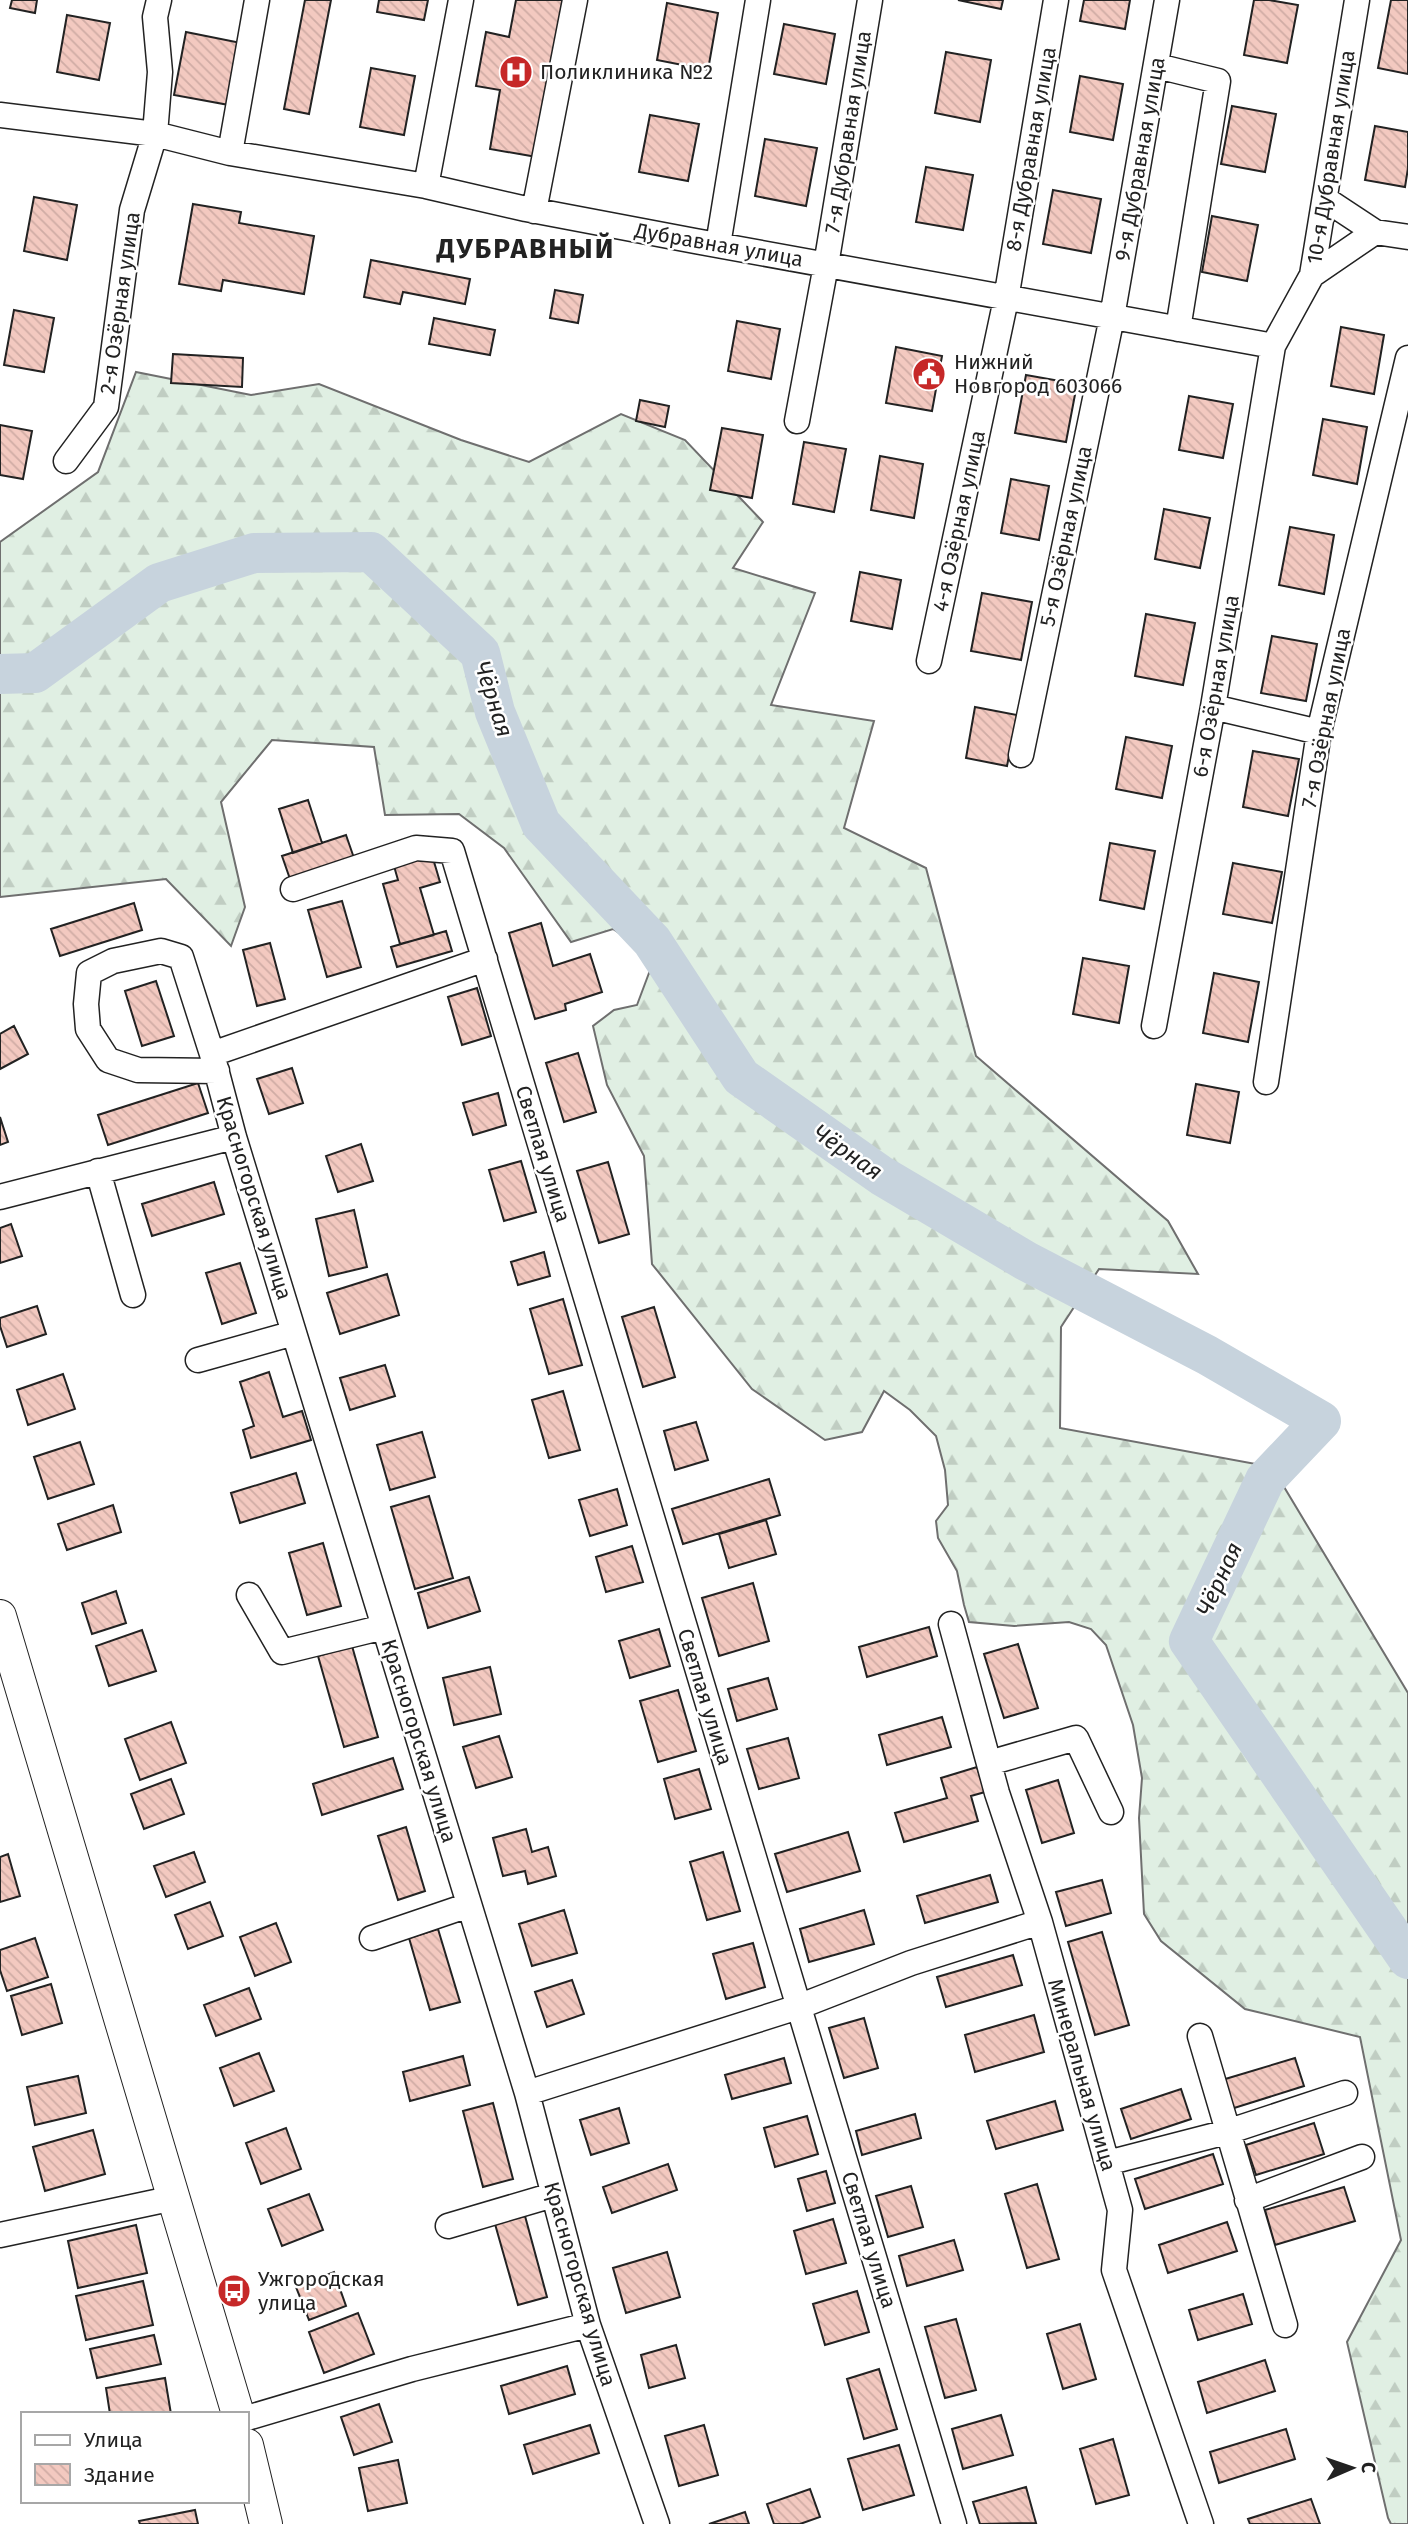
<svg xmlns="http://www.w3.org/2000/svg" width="1408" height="2524" viewBox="0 0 1408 2524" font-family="'Fira Sans',sans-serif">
	<defs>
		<pattern id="forest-firs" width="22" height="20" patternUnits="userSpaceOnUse" patternTransform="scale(1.75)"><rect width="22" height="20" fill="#e0efe3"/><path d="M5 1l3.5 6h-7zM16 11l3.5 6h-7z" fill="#c0cdc2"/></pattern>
		<pattern id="building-back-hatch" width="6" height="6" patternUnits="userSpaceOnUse" patternTransform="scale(1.75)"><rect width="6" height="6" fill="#f3c9c0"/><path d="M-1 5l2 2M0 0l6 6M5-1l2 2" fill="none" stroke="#d0aca5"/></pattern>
	</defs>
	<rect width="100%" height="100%" fill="#fff"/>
	<!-- forest -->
	<path fill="url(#forest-firs)" stroke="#6f6f6f" stroke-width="2" d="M 136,372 L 251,395 L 319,384 L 461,440 L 529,462 L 621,414 L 685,440 L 763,522 L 733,568 L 815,593 L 771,705 L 874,721 L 844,828 L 926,868 L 976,1056 L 1168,1221 L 1198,1274 L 1099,1269 L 1061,1327 L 1060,1428 L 1272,1467 L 1408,1693 L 1408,2524 L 1391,2524 L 1388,2518 L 1347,2342 L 1401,2240 L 1360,2037 L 1245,2009 L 1161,1941 L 1144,1914 L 1139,1818 L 1142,1778 L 1133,1725 L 1106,1645 L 1091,1629 L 1069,1622 L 1014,1626 L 969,1622 L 964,1605 L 957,1571 L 938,1538 L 936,1521 L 948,1505 L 945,1470 L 936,1436 L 910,1410 L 884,1391 L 862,1432 L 825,1440 L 752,1389 L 652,1264 L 644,1156 L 607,1085 L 593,1026 L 614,1010 L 637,1005 L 655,957 L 613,929 L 571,942 L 504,848 L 459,814 L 385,815 L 374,747 L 272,740 L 221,802 L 245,907 L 231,946 L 166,879 L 0,897 L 0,542 L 98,472 Z"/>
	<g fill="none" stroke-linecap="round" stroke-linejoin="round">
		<!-- river -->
		<path stroke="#c7d3dd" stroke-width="40" d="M 0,674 L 35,673 L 159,583 L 254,553 L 371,552 L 480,653 L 495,712 L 541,824 L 652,941 L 741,1077 L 882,1176 L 1026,1261 L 1207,1355 L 1321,1421 L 1265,1480 L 1189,1641 L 1408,1959"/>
	</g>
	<!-- building -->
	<path fill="url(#building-back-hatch)" stroke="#222" stroke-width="2" d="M 12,0 L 37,0 L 35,13 L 10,8 Z
		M 305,0 L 331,0 L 309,114 L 284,109 Z
		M 379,0 L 428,0 L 424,20 L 377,12 Z
		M 516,0 L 567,0 L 537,157 L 490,149 L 500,90 L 476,86 L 486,32 L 509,37 Z
		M 958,0 L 1003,0 L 1001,9 Z
		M 1084,0 L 1130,0 L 1125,29 L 1080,21 Z
		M 1254,0 L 1269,0 L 1298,5 L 1287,63 L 1244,55 Z
		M 1391,0 L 1408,0 L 1408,74 L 1378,68 Z
		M 667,3 L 718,13 L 708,70 L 657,60 Z
		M 67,15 L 110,23 L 99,80 L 57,72 Z
		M 784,24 L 835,34 L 826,84 L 774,74 Z
		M 186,32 L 241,43 L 229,105 L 174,95 Z
		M 946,52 L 991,60 L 980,122 L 935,113 Z
		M 371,68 L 415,76 L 404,135 L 360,127 Z
		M 1080,76 L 1123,84 L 1113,140 L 1070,132 Z
		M 1232,106 L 1276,114 L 1265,172 L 1221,164 Z
		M 650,115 L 699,124 L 688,181 L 639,172 Z
		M 1375,126 L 1408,132 L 1408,168 L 1405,187 L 1365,180 Z
		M 765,139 L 817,148 L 806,206 L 755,196 Z
		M 926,167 L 973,175 L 963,230 L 916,222 Z
		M 1053,190 L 1101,199 L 1091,253 L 1043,244 Z
		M 34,197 L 77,205 L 67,260 L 24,251 Z
		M 193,204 L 241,212 L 239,223 L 314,236 L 304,294 L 223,280 L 221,291 L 179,284 Z
		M 1212,216 L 1258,225 L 1247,281 L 1202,272 Z
		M 371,260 L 470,279 L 465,304 L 403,292 L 400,304 L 364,297 Z
		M 555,290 L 583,295 L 578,323 L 550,318 Z
		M 14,310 L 54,318 L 44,372 L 4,365 Z
		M 434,318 L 495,330 L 490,355 L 429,344 Z
		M 737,321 L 780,329 L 771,379 L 728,371 Z
		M 1341,327 L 1384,335 L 1374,394 L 1331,386 Z
		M 896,347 L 942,356 L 932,411 L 886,403 Z
		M 173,354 L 243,358 L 242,387 L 171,383 Z
		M 1026,375 L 1077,384 L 1066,442 L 1015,433 Z
		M 1189,396 L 1233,404 L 1223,458 L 1179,450 Z
		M 640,400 L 669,406 L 665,427 L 636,421 Z
		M 1323,419 L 1367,427 L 1357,484 L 1313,475 Z
		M 0,425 L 32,431 L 23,479 L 0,475 Z
		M 722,428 L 763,435 L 752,498 L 710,490 Z
		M 804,442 L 846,449 L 834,512 L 793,504 Z
		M 880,456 L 923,464 L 914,518 L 871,510 Z
		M 1011,479 L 1049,486 L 1039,540 L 1001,533 Z
		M 1164,509 L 1210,518 L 1200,568 L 1155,559 Z
		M 1290,527 L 1334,535 L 1324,594 L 1279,585 Z
		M 860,572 L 901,580 L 892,629 L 851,621 Z
		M 982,593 L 1032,602 L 1021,660 L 971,651 Z
		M 1146,614 L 1195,623 L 1183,685 L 1135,676 Z
		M 1272,636 L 1317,644 L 1306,701 L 1261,693 Z
		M 975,707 L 1017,715 L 1007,766 L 966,758 Z
		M 1126,737 L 1172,746 L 1162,798 L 1116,789 Z
		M 1253,751 L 1299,759 L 1288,816 L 1243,807 Z
		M 308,800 L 322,843 L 293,853 L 279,809 Z
		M 346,835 L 354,858 L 290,879 L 282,856 Z
		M 1110,843 L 1155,851 L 1144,909 L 1100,900 Z
		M 432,855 L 440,882 L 420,888 L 434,935 L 400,944 L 383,884 L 398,880 L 394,866 Z
		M 1233,863 L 1282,872 L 1272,923 L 1223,914 Z
		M 342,901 L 361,967 L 327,977 L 308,910 Z
		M 134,903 L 142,930 L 60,956 L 51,929 Z
		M 541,923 L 553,966 L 590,954 L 602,992 L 565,1004 L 566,1010 L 535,1019 L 509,933 Z
		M 446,931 L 452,951 L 397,967 L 391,947 Z
		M 270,943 L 285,999 L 257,1006 L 243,950 Z
		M 1083,958 L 1129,966 L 1119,1023 L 1073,1014 Z
		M 1214,973 L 1259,982 L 1248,1042 L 1203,1033 Z
		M 156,981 L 174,1036 L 142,1046 L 125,991 Z
		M 477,988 L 491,1036 L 462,1045 L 448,997 Z
		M 14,1026 L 28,1054 L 0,1069 L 0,1034 Z
		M 578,1053 L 596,1112 L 564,1122 L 546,1063 Z
		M 292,1068 L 303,1103 L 269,1114 L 257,1079 Z
		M 198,1083 L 208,1113 L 108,1145 L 98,1115 Z
		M 1196,1084 L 1239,1092 L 1230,1143 L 1187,1135 Z
		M 498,1093 L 506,1125 L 473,1135 L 463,1103 Z
		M 0,1117 L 8,1142 L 0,1145 Z
		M 361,1144 L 373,1181 L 338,1192 L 326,1156 Z
		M 521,1161 L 536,1212 L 504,1221 L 489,1170 Z
		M 608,1162 L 629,1234 L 599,1243 L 577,1171 Z
		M 214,1182 L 224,1214 L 152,1236 L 142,1204 Z
		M 354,1210 L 367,1267 L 329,1276 L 316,1219 Z
		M 11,1224 L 22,1256 L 0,1263 L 0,1228 Z
		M 544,1252 L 550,1276 L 518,1285 L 511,1262 Z
		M 240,1263 L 256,1313 L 222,1324 L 206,1273 Z
		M 387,1274 L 399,1315 L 340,1334 L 327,1293 Z
		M 563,1299 L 582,1365 L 549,1374 L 530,1309 Z
		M 37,1306 L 46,1334 L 7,1347 L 0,1326 L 0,1318 Z
		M 654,1307 L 675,1377 L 643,1387 L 622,1317 Z
		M 385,1365 L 395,1396 L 350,1410 L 340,1378 Z
		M 269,1372 L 283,1417 L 302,1411 L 311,1440 L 251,1458 L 243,1430 L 254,1426 L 240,1382 Z
		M 63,1374 L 75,1409 L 28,1425 L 17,1390 Z
		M 563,1391 L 580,1450 L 549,1458 L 532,1400 Z
		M 696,1422 L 708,1460 L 675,1470 L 664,1431 Z
		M 422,1432 L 435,1477 L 390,1490 L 377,1445 Z
		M 80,1442 L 94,1484 L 48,1499 L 34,1457 Z
		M 296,1473 L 305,1503 L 240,1523 L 231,1493 Z
		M 769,1479 L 780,1515 L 683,1544 L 672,1509 Z
		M 617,1489 L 627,1525 L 590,1536 L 579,1500 Z
		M 429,1496 L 453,1578 L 415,1589 L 391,1507 Z
		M 113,1505 L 121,1532 L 67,1550 L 58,1524 Z
		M 766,1520 L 776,1554 L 729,1568 L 719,1534 Z
		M 323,1543 L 341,1606 L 307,1615 L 289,1553 Z
		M 632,1546 L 643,1582 L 606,1592 L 596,1557 Z
		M 469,1577 L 480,1611 L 428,1628 L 418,1593 Z
		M 753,1583 L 769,1641 L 719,1656 L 702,1598 Z
		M 116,1591 L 126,1623 L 92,1634 L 82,1603 Z
		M 929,1627 L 937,1656 L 867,1677 L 859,1647 Z
		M 659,1629 L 670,1666 L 630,1678 L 619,1641 Z
		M 142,1630 L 156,1671 L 109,1686 L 96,1646 Z
		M 1018,1644 L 1038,1708 L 1004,1718 L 984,1654 Z
		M 352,1646 L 378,1737 L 344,1747 L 318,1656 Z
		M 490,1667 L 501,1714 L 454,1725 L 443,1678 Z
		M 768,1678 L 777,1709 L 737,1721 L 728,1689 Z
		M 678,1690 L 696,1751 L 658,1762 L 640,1701 Z
		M 942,1717 L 951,1747 L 887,1765 L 879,1735 Z
		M 171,1722 L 186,1763 L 140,1780 L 125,1739 Z
		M 499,1736 L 512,1777 L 476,1788 L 463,1747 Z
		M 788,1738 L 799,1778 L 759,1789 L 747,1749 Z
		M 393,1758 L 403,1789 L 322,1815 L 313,1784 Z
		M 977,1767 L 985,1792 L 971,1796 L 978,1821 L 904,1842 L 895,1813 L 947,1798 L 941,1778 Z
		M 699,1769 L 711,1809 L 675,1819 L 664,1779 Z
		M 171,1779 L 184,1814 L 144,1829 L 131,1794 Z
		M 1058,1780 L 1074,1833 L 1042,1843 L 1026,1790 Z
		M 406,1827 L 425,1891 L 398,1900 L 378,1836 Z
		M 526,1829 L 532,1852 L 548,1847 L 556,1876 L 528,1884 L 525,1871 L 503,1876 L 493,1838 Z
		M 848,1832 L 860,1871 L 787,1892 L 775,1854 Z
		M 194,1852 L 205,1882 L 166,1897 L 154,1866 Z
		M 723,1852 L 740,1911 L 707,1920 L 690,1862 Z
		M 8,1854 L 20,1896 L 0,1902 L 0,1857 Z
		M 990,1875 L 998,1902 L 925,1923 L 917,1896 Z
		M 1102,1880 L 1111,1913 L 1066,1926 L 1056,1892 Z
		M 210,1902 L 223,1936 L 188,1949 L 175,1915 Z
		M 564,1910 L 577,1953 L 532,1966 L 519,1924 Z
		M 864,1910 L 874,1944 L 809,1962 L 800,1929 Z
		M 276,1923 L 291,1962 L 255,1976 L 240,1937 Z
		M 438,1929 L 460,2002 L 430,2010 L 409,1938 Z
		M 1102,1932 L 1129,2025 L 1095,2035 L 1068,1942 Z
		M 35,1938 L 48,1977 L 7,1991 L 0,1970 L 0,1950 Z
		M 753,1943 L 765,1987 L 726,1999 L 713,1954 Z
		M 1013,1955 L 1022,1985 L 946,2007 L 937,1977 Z
		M 572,1980 L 584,2014 L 547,2027 L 535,1992 Z
		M 51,1984 L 62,2023 L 22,2035 L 11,1996 Z
		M 249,1988 L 261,2019 L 216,2036 L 204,2005 Z
		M 1034,2015 L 1044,2052 L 975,2072 L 965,2035 Z
		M 864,2018 L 878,2068 L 844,2078 L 829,2028 Z
		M 259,2053 L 274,2091 L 234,2106 L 220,2068 Z
		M 463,2056 L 470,2085 L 410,2101 L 403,2072 Z
		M 784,2058 L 791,2083 L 732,2099 L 725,2075 Z
		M 1295,2058 L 1304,2086 L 1231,2109 L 1222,2080 Z
		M 78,2076 L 86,2113 L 35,2125 L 27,2087 Z
		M 1181,2089 L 1191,2119 L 1131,2139 L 1121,2109 Z
		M 1055,2101 L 1063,2130 L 996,2149 L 987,2121 Z
		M 493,2103 L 513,2179 L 483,2187 L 463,2111 Z
		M 619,2108 L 629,2143 L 591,2155 L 580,2120 Z
		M 915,2114 L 921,2138 L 862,2155 L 856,2131 Z
		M 807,2116 L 818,2154 L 775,2167 L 764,2128 Z
		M 1314,2123 L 1324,2154 L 1256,2175 L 1246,2145 Z
		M 286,2128 L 301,2169 L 261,2184 L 246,2143 Z
		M 93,2130 L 105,2174 L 45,2191 L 33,2147 Z
		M 1213,2154 L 1223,2184 L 1145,2209 L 1135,2179 Z
		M 668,2164 L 677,2190 L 612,2213 L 603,2187 Z
		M 826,2171 L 835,2203 L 807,2211 L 798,2179 Z
		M 1037,2184 L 1059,2259 L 1027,2268 L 1005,2194 Z
		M 911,2186 L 923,2227 L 888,2237 L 876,2196 Z
		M 1344,2187 L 1355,2221 L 1275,2245 L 1265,2210 Z
		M 309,2194 L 323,2230 L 282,2246 L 268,2209 Z
		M 525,2216 L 547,2297 L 518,2305 L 495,2224 Z
		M 833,2219 L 846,2263 L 806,2274 L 794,2231 Z
		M 1227,2222 L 1237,2251 L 1168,2273 L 1159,2245 Z
		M 136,2225 L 147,2273 L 78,2288 L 68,2241 Z
		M 954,2240 L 963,2270 L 907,2286 L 899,2256 Z
		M 667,2252 L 680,2297 L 626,2313 L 613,2268 Z
		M 334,2272 L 346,2306 L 309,2320 L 296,2287 Z
		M 143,2281 L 153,2325 L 86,2340 L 76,2296 Z
		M 857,2291 L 869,2332 L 825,2345 L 813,2304 Z
		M 1243,2294 L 1252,2324 L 1198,2340 L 1189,2310 Z
		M 358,2313 L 374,2354 L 324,2373 L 309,2332 Z
		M 956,2319 L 976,2390 L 945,2398 L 925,2327 Z
		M 1080,2324 L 1096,2379 L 1063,2389 L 1047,2334 Z
		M 154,2335 L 161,2364 L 97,2378 L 90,2349 Z
		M 676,2345 L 685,2378 L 649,2388 L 641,2355 Z
		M 1265,2360 L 1275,2391 L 1207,2413 L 1198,2382 Z
		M 567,2366 L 575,2394 L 509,2414 L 501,2386 Z
		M 879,2369 L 897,2429 L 864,2439 L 847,2379 Z
		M 165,2378 L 171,2414 L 110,2414 L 106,2388 Z
		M 379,2404 L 392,2442 L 354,2455 L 341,2417 Z
		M 1001,2415 L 1013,2455 L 963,2469 L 952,2429 Z
		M 590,2425 L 599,2453 L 533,2474 L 524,2445 Z
		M 704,2425 L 718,2475 L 679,2486 L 665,2436 Z
		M 1286,2429 L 1295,2459 L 1219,2483 L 1210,2452 Z
		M 1113,2439 L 1129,2495 L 1096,2504 L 1080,2449 Z
		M 899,2445 L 914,2495 L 863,2510 L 848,2459 Z
		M 398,2460 L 407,2503 L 368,2511 L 359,2468 Z
		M 1026,2487 L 1036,2523 L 980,2524 L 973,2502 Z
		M 810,2489 L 820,2517 L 800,2524 L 774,2524 L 767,2504 Z
		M 1311,2499 L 1320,2524 L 1250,2524 L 1248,2519 Z
		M 195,2510 L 198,2524 L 140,2524 L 139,2521 Z
		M 745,2512 L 749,2524 L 709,2524 Z"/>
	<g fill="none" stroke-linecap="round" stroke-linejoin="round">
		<defs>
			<path id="minor" d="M 1157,66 L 1218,81 L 1178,329
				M 0,115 L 155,134 L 230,153 L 426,186 L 526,209 L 695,241 L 1273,346
				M 230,153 L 257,0
				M 426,186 L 461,0
				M 1325,199 L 1375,232
				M 534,211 L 575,0
				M 718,245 L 758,0
				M 1312,275 L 1375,232 L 1408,237
				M 797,421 L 826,265 L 870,0
				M 66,461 L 106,407 L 132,210 L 155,134 L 160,72 L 155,17 L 159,0
				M 929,661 L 1006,299 L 1056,0
				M 1213,707 L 1319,732
				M 1021,755 L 1112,317 L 1167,0
				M 293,889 L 416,848 L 452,851 L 954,2524
				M 1154,1026 L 1213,707 L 1273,346 L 1312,275 L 1357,0
				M 212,1054 L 485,959
				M 217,1071 L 138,1070 L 108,1060 L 88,1029 L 86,1004 L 89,973 L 113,961 L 161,951 L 181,957 L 212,1054 L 234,1137 L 527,2093 L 588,2325 L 657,2524
				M 1266,1082 L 1319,732 L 1408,358
				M 98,1171 L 133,1295
				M 0,1197 L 234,1137
				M 198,1360 L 294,1333
				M 249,1595 L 282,1652 L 384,1627
				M 951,1624 L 997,1793 L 1040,1922 L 1120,2210 L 1114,2270 L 1201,2524
				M 989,1763 L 1076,1738 L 1111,1812
				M 372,1938 L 469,1905
				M 1200,2036 L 1285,2325
				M 527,2093 L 798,2007 L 911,1963 L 1040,1922
				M 1107,2163 L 1227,2132 L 1345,2093
				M 1247,2200 L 1362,2157
				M 448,2226 L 553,2195
				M 0,2235 L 174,2198
				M 247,2418 L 412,2369 L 588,2325"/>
			<path id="major" d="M 0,1616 L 238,2414
				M 247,2445 L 266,2524"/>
		</defs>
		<!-- minor casing -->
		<use href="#minor" stroke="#222" stroke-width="27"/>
		<!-- major casing -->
		<use href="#major" stroke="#222" stroke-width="34"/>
		<!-- minor -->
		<use href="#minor" stroke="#fff" stroke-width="24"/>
		<!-- major -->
		<use href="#major" stroke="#fff" stroke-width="32"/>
	</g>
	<!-- icons -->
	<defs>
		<symbol id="hospital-disc" viewBox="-11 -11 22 22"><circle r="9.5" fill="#c62828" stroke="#fff"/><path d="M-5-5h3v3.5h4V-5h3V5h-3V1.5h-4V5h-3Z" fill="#fff"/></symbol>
		<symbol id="civic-disc" viewBox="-11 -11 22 22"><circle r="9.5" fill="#c62828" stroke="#fff"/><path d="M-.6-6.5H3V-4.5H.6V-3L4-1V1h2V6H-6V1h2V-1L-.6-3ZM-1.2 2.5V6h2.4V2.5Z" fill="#fff"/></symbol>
		<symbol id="bus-disc" viewBox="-11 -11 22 22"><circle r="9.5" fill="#c62828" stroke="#fff"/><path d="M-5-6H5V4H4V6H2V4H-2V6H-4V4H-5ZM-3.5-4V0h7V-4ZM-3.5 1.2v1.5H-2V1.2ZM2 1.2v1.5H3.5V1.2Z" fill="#fff"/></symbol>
	</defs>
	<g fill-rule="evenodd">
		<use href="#hospital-disc" x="497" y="53" width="38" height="38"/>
		<use href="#civic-disc" x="910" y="355" width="38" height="38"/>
		<use href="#bus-disc" x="215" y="2272" width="38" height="38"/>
	</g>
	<g text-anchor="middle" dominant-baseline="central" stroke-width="5" stroke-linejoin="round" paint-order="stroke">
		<!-- poi labels -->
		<g font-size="21" fill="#222" stroke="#fff" text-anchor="start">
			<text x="540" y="72">Поликлиника №2</text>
			<text x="954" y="362">Нижний<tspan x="954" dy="24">Новгород 603066</tspan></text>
			<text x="258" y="2279">Ужгородская<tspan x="258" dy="24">улица</tspan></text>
		</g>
		<!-- street labels -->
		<g font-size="21" fill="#222" stroke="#fff">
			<text transform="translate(848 132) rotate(-81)">7-я Дубравная улица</text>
			<text transform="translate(1031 149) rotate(-80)">8-я Дубравная улица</text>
			<text transform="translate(1331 157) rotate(-81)">10-я Дубравная улица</text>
			<text transform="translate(1140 159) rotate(-80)">9-я Дубравная улица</text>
			<text transform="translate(719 245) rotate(10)">Дубравная улица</text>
			<text transform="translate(120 303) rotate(-82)">2-я Озёрная улица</text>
			<text transform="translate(959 521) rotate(-78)">4-я Озёрная улица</text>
			<text transform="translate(1066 536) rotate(-78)">5-я Озёрная улица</text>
			<text transform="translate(1216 686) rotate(-80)">6-я Озёрная улица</text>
			<text transform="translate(1326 718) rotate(-79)">7-я Озёрная улица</text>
			<text transform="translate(543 1154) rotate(73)">Светлая улица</text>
			<text transform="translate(254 1198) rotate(73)">Красногорская улица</text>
			<text transform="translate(705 1697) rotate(73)">Светлая улица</text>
			<text transform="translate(419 1741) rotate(73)">Красногорская улица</text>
			<text transform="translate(1082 2075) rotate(74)">Минеральная улица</text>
			<text transform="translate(869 2240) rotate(73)">Светлая улица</text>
			<text transform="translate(580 2284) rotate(74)">Красногорская улица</text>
		</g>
		<!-- water labels -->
		<g font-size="23" font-style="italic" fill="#222" stroke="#fff">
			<text transform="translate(494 699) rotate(72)">Чёрная</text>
			<text transform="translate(848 1152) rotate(35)">Чёрная</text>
			<text transform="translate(1219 1579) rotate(-65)">Чёрная</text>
		</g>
		<!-- district labels -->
		<g font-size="28" font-weight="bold" letter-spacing="2" fill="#222" stroke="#fff">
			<text x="526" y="248">ДУБРАВНЫЙ</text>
		</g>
	</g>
	<!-- legend -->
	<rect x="21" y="2412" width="228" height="91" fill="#ffffff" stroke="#a7a7a7" stroke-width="2"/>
	<rect x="35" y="2435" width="35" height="10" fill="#ffffff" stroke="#a7a7a7" stroke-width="2"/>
	<text x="84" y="2447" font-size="21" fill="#222222">Улица</text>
	<rect x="35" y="2464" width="35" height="21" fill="url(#building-back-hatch)" stroke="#a7a7a7" stroke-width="2"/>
	<text x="84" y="2482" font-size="21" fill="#222222">Здание</text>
	<!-- north arrow -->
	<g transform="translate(1352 2468) rotate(88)" stroke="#ffffff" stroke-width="5" paint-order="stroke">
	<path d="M0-5L12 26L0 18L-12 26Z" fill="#222222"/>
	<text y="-10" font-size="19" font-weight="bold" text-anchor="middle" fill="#222222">С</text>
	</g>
</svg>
